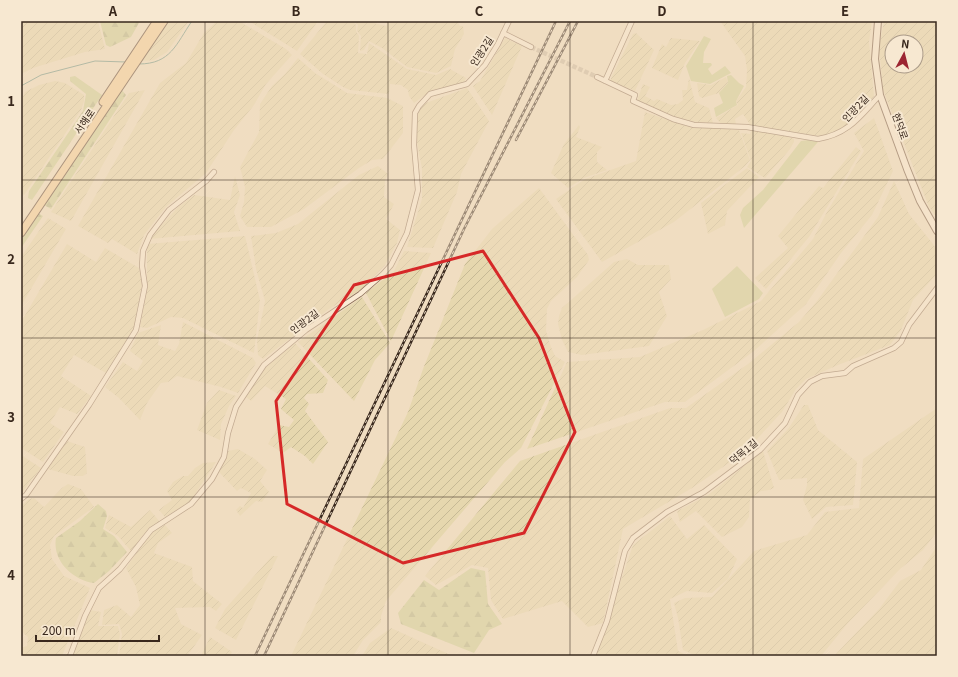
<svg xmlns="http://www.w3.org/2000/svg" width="958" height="677" viewBox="0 0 958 677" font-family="Georgia,'Noto Sans KR',serif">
	<defs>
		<pattern id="farmland-furrows" width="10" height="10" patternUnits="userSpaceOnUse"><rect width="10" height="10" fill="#e6d7ae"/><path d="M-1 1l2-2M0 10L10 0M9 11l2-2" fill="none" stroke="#c6b995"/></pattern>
		<pattern id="forest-firs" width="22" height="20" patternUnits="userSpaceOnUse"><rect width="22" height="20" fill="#cece95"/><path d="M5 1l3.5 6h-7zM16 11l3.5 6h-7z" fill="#b2b180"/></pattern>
	</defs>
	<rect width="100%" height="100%" fill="#f0ddc1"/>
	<!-- farmland -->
	<path fill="url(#farmland-furrows)" fill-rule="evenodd" d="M 21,21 L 98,21 L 105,49 L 85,52 L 33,68 L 21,74 Z
		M 169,21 L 189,21 L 167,52 L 154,60 L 141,61 Z
		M 217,21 L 239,21 L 286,49 L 292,55 L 266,84 L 254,105 L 234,130 L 206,173 L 166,207 L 144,235 L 137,254 L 112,239 L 108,243 L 78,226 L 160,83 L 186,63 L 204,33 Z
		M 249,21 L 318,21 L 297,51 Z
		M 327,21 L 353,21 L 356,25 L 356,31 L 359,36 L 358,53 L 367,54 L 369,43 L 407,69 L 436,75 L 450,69 L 466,78 L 464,83 L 432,90 L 414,103 L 409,96 L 408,90 L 401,85 L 390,84 L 389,94 L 350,90 L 343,87 L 323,74 L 300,54 Z
		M 366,21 L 386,26 L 388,24 L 383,21 L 457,21 L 460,26 L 463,26 L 464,34 L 455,49 L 451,66 L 436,73 L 407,67 L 382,48 L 369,41 L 364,50 L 360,51 L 361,36 L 357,31 L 358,25 L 355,22 Z
		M 720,21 L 872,21 L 869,42 L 874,96 L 850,123 L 834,133 L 820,136 L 751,126 L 743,114 L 735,119 L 736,124 L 721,124 L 716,118 L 738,105 L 736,101 L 746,87 L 747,70 L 745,56 Z
		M 884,21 L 937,21 L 937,218 L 929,207 L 883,90 L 879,47 ZM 892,42 L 916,42 L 916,66 L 892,66 Z
		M 636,33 L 654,50 L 635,91 L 611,81 L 611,78 L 633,34 Z
		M 505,38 L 522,46 L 492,115 L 473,86 L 480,81 Z
		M 671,38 L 700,41 L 685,63 L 678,80 L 652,68 L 662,44 L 666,47 Z
		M 298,58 L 315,73 L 347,93 L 387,98 L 403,106 L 403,133 L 383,159 L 372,160 L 359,168 L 304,209 L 271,227 L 247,227 L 240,216 L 244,202 L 245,187 L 240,167 L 259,132 L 260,104 L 272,86 L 285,74 Z
		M 726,77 L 728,83 L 719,93 L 702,98 L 699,96 L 697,83 L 711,85 Z
		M 689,78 L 695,102 L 709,108 L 713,123 L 686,121 L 637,101 L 643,84 L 650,87 L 645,96 L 654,101 L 657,99 L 671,105 L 678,104 L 683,100 L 682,90 L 687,90 Z
		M 55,81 L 65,83 L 84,95 L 84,101 L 81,110 L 24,195 L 21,193 L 21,101 L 25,92 L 39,85 Z
		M 467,88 L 489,121 L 461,174 L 457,192 L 433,248 L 407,247 L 422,199 L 422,169 L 417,142 L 417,116 L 423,104 Z
		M 145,90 L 71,221 L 51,212 L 129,93 Z
		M 645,112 L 686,126 L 739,130 L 750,160 L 745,166 L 674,222 L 602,262 L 556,199 L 585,179 L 636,161 Z
		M 874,118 L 893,171 L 872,215 L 841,253 L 806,304 L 754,351 L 685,402 L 665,402 L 527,449 L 567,362 L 640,357 L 703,330 L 761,301 L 813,239 L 828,210 L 864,151 L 854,133 Z
		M 579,125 L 580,127 L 576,137 L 602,147 L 597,152 L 597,162 L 607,170 L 584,178 L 568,188 L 551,173 L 564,144 Z
		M 752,129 L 781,134 L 794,139 L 794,142 L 790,149 L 765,178 L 747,167 L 751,161 L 741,133 L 750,134 Z
		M 856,147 L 861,151 L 809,237 L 766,289 L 755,278 L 788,248 L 778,236 L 819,186 L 823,188 Z
		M 378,166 L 388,174 L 385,180 L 384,197 L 394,204 L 386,219 L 400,230 L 397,243 L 385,265 L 360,290 L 329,309 L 263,359 L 258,355 L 257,340 L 265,301 L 256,269 L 251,236 L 276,233 L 298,224 L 359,175 Z
		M 747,168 L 759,177 L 727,211 L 725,225 L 708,234 L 701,203 Z
		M 235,176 L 240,195 L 234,212 L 240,231 L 149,239 L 177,208 L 194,195 L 230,200 Z
		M 894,181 L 909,214 L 937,249 L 937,274 L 913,300 L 901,330 L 890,345 L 838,365 L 806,379 L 796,389 L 782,412 L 745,452 L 692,488 L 623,529 L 603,623 L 588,627 L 562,601 L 503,619 L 491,600 L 488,568 L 472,565 L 436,585 L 425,576 L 520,461 L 670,408 L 686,408 L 748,364 L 799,322 L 817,301 L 878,217 Z
		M 539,188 L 588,255 L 589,260 L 577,277 L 551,301 L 547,309 L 546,331 L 551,347 L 555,356 L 565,362 L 521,448 L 505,462 L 386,601 L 381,616 L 381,622 L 363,640 L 353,656 L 291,656 L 408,412 L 423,369 L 465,264 L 492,229 Z
		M 48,218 L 66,229 L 21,306 L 21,257 Z
		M 245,236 L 260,300 L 254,353 L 183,318 L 171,317 L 147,328 L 140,327 L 147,290 L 147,244 Z
		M 67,244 L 96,262 L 105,248 L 139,268 L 142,285 L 134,329 L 106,373 L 74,355 L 61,376 L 91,396 L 77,414 L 60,407 L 50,423 L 64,432 L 43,462 L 21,448 L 21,322 Z
		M 404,251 L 431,253 L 391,341 L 366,293 L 394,271 Z
		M 627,259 L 638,265 L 669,265 L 671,279 L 659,292 L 667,316 L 649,346 L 582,355 L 568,352 L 562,340 L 558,324 L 559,316 L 562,308 L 614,262 Z
		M 362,297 L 390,343 L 375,360 L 354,401 L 298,342 Z
		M 183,322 L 253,358 L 256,363 L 238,393 L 221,387 L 177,376 L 168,382 L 161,383 L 147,403 L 140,420 L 119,398 L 105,387 L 123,362 L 137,371 L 143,361 L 130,351 L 138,333 L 161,325 L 158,345 L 175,351 L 179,344 Z
		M 295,343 L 328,380 L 323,393 L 307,394 L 304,398 L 309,404 L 305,411 L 328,442 L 313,464 L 305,456 L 291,447 L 283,453 L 268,444 L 279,425 L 289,427 L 294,420 L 281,409 L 286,399 L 265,386 L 251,401 L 245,396 L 265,368 Z
		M 219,390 L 236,396 L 229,406 L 221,424 L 220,440 L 197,430 L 207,403 Z
		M 804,405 L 808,405 L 818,430 L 857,462 L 853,505 L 826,507 L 812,519 L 803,500 L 807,485 L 807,478 L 779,480 L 767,451 L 788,429 Z
		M 937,408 L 937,532 L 923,550 L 900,569 L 848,623 L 821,656 L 696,656 L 683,650 L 678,618 L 674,603 L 685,598 L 712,597 L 754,551 L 807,535 L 825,512 L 859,508 L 863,459 Z
		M 67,441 L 85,447 L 87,473 L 83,476 L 73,476 L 48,469 Z
		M 238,449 L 255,459 L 267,470 L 260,481 L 269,492 L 262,502 L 256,501 L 240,516 L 236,510 L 240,506 L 243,508 L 251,493 L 241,488 L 237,491 L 219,472 L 228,451 Z
		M 763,451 L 774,488 L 769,490 L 761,491 L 750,499 L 749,517 L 742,527 L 722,537 L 696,511 L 680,522 L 677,511 L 708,495 Z
		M 21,455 L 41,468 L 21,494 Z
		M 216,462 L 190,502 L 165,517 L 159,510 L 172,500 L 167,491 L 173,482 L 183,476 L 188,476 L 195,468 L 203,463 Z
		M 68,484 L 81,489 L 94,507 L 54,536 L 50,545 L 52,559 L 64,576 L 90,588 L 62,656 L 21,656 L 21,648 L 27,646 L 28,637 L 21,631 L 21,506 L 29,499 L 34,498 L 44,507 L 62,488 Z
		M 150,510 L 160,522 L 149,528 L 131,551 L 118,536 L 105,528 L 109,515 L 131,527 Z
		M 670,516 L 687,539 L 704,525 L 737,559 L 728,579 L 712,593 L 687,591 L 670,599 L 678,651 L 688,656 L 595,656 L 633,545 Z
		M 165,525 L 172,533 L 158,543 L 154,553 L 192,567 L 193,581 L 222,604 L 216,611 L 210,607 L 175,608 L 181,624 L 202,635 L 188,655 L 119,656 L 122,634 L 119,624 L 102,625 L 104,610 L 117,605 L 131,617 L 140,605 L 136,587 L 126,568 L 151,532 Z
		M 937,546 L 937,656 L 834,656 L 879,609 L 900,581 L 921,570 Z
		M 272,556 L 278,556 L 236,640 L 215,628 L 225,609 Z
		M 90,610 L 101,612 L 98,626 L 118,626 L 120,634 L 117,656 L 72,656 Z
		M 391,628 L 453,656 L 362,656 L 370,643 Z
		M 210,637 L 232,652 L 230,656 L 201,656 Z"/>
	<!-- grass -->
	<path fill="#cece95" d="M 704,36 L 711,39 L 704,52 L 703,63 L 711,63 L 712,65 L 708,69 L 712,75 L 725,66 L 731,73 L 710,84 L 691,81 L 686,66 Z
		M 731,75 L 739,83 L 744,86 L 736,101 L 737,105 L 716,117 L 714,108 L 723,103 L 719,93 L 728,83 L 727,76 Z
		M 808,140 L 818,142 L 744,228 L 740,215 L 743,208 L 763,190 L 801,141 Z
		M 737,266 L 763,293 L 759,299 L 725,317 L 712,289 Z"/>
	<!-- forest -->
	<path fill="url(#forest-firs)" d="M 100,21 L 140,21 L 131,37 L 110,47 L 106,45 Z
		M 75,76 L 102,95 L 32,200 L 28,198 L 29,191 L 83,111 L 86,94 L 70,81 L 70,77 Z
		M 121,89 L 126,95 L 51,209 L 44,205 Z
		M 38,213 L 43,216 L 21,248 L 21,240 Z
		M 98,504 L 106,511 L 107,516 L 103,529 L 114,536 L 127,552 L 109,571 L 94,583 C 73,580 52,561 56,538 L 80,521 Z
		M 471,568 L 485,571 L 488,604 L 502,624 L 489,630 L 474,653 L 401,624 L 398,613 L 424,580 L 439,590 Z"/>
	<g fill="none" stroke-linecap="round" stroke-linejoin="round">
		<!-- stream -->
		<path stroke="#6a9183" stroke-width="1" d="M 139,64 C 171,64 176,44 192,21
			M 21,86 L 41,75 L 95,61 L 126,62"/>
		<!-- minor-tunnel -->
		<path stroke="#cbb9a0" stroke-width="4.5" stroke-dasharray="4.5 2" stroke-linecap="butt" d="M 531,47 L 597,77"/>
		<defs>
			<path id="minor" d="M 503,33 L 531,47
				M 597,77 L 635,95 L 633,101 L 673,119 L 694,125 L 747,127 L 818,139 C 849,134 860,116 880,95
				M 605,81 L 632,21
				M 21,499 L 26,495 L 89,405 L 136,330 L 145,286 L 142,266 L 143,251 L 150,235 L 169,210 L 206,181 L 214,172
				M 70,656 L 85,616 L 99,588 L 120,569 L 151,530 L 191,504 L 212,479 L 224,457 L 228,433 L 236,407 L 264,365 L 306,330 L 360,294 L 383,274 L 391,265 L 407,233 L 418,190 L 414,145 L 415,113 L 419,106 L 430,94 L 467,84 L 485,65 L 498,44 L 509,21
				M 593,656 L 607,621 L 625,551 L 633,538 L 667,512 L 704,492 L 760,450 L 785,423 L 798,395 L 810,382 L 822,376 L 845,373 L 853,366 L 894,348 L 901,342 L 909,325 L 937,288"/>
			<path id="secondary" d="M 878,21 L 875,59 L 880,95 L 907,169 L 920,201 L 937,231"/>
			<path id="primary" d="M 103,102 L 157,21
				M 21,233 L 164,21"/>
		</defs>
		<!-- minor casing -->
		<use href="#minor" stroke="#8a6e58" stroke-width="6"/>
		<!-- secondary casing -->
		<use href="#secondary" stroke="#6c4f3b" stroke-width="8"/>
		<!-- primary casing -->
		<use href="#primary" stroke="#583c2c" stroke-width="9"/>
		<!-- minor -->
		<use href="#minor" stroke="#faebd5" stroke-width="4.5"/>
		<!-- secondary -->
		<use href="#secondary" stroke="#faebd5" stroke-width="6"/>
		<!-- primary -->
		<use href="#primary" stroke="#f5ce97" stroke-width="7"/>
		<defs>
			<path id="rail" d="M 516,140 L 578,21
				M 255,656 L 556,21
				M 264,656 L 464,229 L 570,21"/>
		</defs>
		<!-- rail casing -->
		<use href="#rail" stroke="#39281d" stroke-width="2.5"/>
		<!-- rail -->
		<use href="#rail" stroke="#f7e8d1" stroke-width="1" stroke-dasharray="3" stroke-linecap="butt"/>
	</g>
	<!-- marked area -->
	<path d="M0 0H958V677H0ZM 483,251 L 539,338 L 575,432 L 524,533 L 403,563 L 287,504 L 276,401 L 354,285 Z" fill="#f0ddc1" fill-opacity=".55" fill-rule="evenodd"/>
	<path fill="none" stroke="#d62828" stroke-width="3" stroke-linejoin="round" d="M 483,251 L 539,338 L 575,432 L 524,533 L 403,563 L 287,504 L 276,401 L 354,285 Z"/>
	<!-- grid -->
	<path fill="none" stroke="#39281d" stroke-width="1" stroke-opacity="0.55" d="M 205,21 L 205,656M 388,21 L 388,656M 570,21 L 570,656M 753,21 L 753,656M 21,180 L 937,180M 21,338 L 937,338M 21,497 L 937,497"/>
	<g text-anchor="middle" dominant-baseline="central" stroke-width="4" stroke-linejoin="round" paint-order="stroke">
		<!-- street labels -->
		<g font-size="10" fill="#39281d" stroke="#f7e8d1">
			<text transform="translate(481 51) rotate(-57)">인광2길</text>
			<text transform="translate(855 108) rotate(-46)">인광2길</text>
			<text transform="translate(84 121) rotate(-55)">서해로</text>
			<text transform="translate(901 126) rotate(70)">현덕로</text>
			<text transform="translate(304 321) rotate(-37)">인광2길</text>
			<text transform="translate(743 451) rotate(-39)">덕목1길</text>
		</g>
	</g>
	<!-- border -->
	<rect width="958" height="677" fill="none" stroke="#f7e8d1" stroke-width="44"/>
	<!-- north arrow -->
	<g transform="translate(904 54) rotate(7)"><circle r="19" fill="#f7e8d1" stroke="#ab9b89"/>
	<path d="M0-3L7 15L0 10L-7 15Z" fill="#9c2532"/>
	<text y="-6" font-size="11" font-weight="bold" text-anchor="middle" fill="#39281d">N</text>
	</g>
	<!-- scale -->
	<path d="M36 635v6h123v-6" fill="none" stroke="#39281d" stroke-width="2"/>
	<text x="42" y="635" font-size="12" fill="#39281d" stroke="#f7e8d1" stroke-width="3" paint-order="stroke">200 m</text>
	<rect x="22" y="22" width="914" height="633" fill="none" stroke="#39281d" stroke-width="1.5"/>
	<g font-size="13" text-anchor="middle" font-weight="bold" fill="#39281d">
		<text x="113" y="16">A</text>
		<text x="296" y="16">B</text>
		<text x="479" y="16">C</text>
		<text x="662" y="16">D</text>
		<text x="845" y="16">E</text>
		<text x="11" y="106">1</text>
		<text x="11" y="264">2</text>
		<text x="11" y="422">3</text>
		<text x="11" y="580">4</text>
	</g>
</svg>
